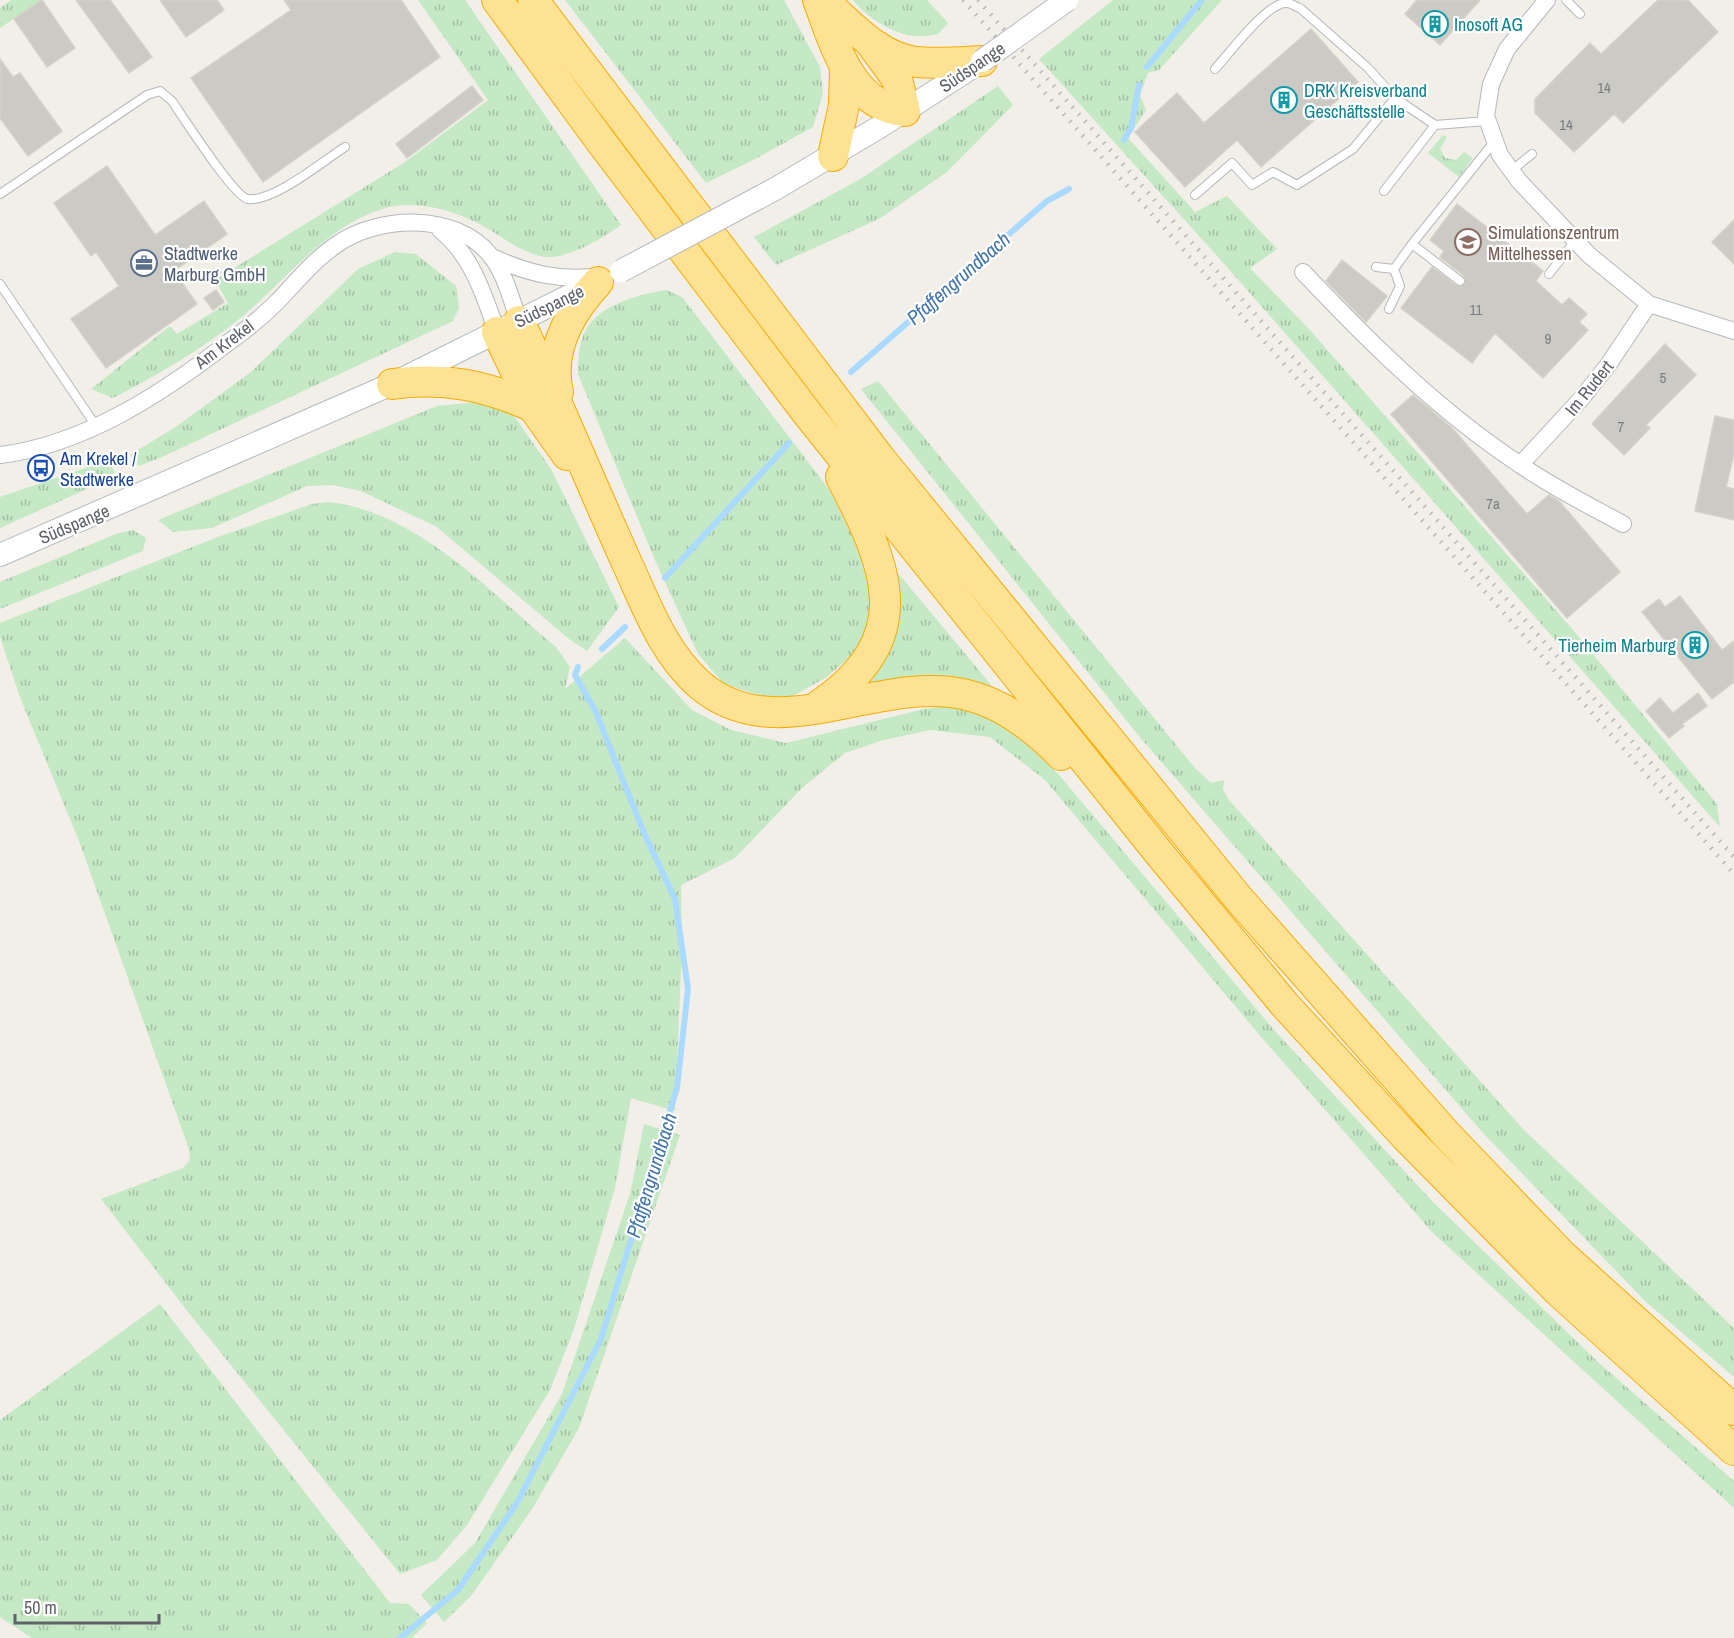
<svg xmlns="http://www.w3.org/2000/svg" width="1734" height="1638" viewBox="0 0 1734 1638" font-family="'Archivo Narrow',sans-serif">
	<defs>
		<pattern id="grass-tufts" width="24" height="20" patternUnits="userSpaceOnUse" patternTransform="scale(1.5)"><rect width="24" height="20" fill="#c5e8c5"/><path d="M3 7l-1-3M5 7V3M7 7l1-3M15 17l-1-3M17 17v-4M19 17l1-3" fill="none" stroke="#a3c0a4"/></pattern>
	</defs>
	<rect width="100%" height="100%" fill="#f1efe8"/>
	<!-- grass -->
	<path fill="url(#grass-tufts)" d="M 11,0 L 42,0 L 0,28 L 0,8 Z
		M 418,0 L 465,0 L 621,225 C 605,237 569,258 548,257 C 528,256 506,240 490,230 C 460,212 417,198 382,209 C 325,227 287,279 243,316 C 203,349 159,374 113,398 L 91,389 L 170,326 L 177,334 L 228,303 L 215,280 L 405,162 L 488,100 Z
		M 565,0 L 784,0 L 820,67 L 823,93 L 813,127 L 757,158 L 706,183 Z
		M 853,0 L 927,0 L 948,23 L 938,34 C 931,35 922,37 914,36 C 893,34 865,16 853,0 Z
		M 1113,0 L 1222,0 L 1159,70 L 1148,73 L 1140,95 L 1146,110 L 1128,138 L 1195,212 L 1227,196 L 1277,249 L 1250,268 L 1309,329 L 1568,624 L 1717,804 L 1720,827 L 1219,258 L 1039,59 Z
		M 998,86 L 1013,105 L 947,172 L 879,219 L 776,265 L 754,237 L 862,178 Z
		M 1443,135 L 1447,137 L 1440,149 L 1445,158 L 1456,160 L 1464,152 L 1473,158 L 1459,177 L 1428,153 Z
		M 395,252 L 416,254 L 456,286 L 459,308 L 453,321 L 162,457 L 139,466 L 130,455 L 177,426 L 251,372 L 358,269 Z
		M 667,290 L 683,298 L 831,492 L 868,570 L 874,597 L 867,630 L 851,656 L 827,677 L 793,696 L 771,699 L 724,684 L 698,654 L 654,558 L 578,374 C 578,359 579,340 587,328 C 603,303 641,294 667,290 Z
		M 878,381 L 1195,768 L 1211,783 L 1224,780 L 1223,789 L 1229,800 L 1523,1129 L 1734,1328 L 1734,1377 L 1646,1302 L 1483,1133 L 1138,735 L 861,389 Z
		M 478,402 L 510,410 L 551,469 L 619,607 L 587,651 L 569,639 L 437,527 L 361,491 L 333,485 L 307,486 L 212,528 L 173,532 L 158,520 L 437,406 Z
		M 109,460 L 116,476 L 0,528 L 0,497 Z
		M 329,502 C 417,512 490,592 556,647 L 570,667 L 565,689 L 625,638 L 692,710 L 731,730 L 786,743 L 924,709 L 956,705 L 990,713 L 1029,742 L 1059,775 L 1275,1031 L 1433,1202 L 1598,1362 L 1734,1481 L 1734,1508 L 1433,1233 L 1262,1038 L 1045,780 L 990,737 L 930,730 L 880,741 L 845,753 L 803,787 L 735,858 L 681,885 L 682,947 L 675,1111 L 631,1098 L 615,1188 L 574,1329 L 550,1390 L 467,1525 L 437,1560 L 400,1574 L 188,1312 L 101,1199 L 183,1168 L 190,1160 L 189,1149 L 79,841 L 21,700 L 0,637 L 0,623 L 215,538 L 312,504 Z
		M 133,530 L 146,538 L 143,551 L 0,609 L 0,582 L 116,534 Z
		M 887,560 L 997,692 L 847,697 Z
		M 644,1124 L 680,1135 L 579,1428 L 532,1509 L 471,1596 L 444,1622 L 421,1595 L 475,1543 L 562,1394 L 630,1194 Z
		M 160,1304 L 390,1603 L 409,1604 L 427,1623 L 412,1638 L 32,1638 L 0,1617 L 0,1420 Z"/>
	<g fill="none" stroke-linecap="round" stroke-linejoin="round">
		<!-- stream -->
		<path stroke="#aadaff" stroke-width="6" d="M 1147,67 L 1202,0
			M 1124,140 L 1131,128 L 1139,85
			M 851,372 L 1047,201 L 1069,189
			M 665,578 L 789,443
			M 602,649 L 625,627
			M 400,1638 L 458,1590 L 517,1503 L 601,1339 L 677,1088 L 688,989 L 675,899 L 644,833 L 595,710 L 575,675 L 578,667"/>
	</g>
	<!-- building -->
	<path fill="#cccac5" stroke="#d6d1c6" stroke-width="1.5" d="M 42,0 L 75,48 L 47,67 L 14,19 Z
		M 76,0 L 110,0 L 152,57 L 129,73 Z
		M 160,0 L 217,0 L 224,10 L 186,37 Z
		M 284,0 L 401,0 L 440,57 L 263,182 L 191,78 L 291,10 Z
		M 1417,0 L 1480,0 L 1440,45 L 1405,14 Z
		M 1658,0 L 1688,0 L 1718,32 L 1623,123 L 1614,114 L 1574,152 L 1535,113 L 1535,99 L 1590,43 L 1601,54 Z
		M 1311,29 L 1358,82 L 1261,167 L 1237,140 L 1185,187 L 1135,132 L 1177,93 L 1204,123 Z
		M 0,59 L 13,77 L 20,73 L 62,131 L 28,156 L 0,118 Z
		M 472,86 L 483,100 L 407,158 L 396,144 Z
		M 107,166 L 155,235 L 204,201 L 227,234 L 174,271 L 197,304 L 106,368 L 71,319 L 119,286 L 96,252 L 91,256 L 54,203 Z
		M 1457,204 L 1543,271 L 1536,281 L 1562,305 L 1569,298 L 1587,314 L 1579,322 L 1588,330 L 1543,378 L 1495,333 L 1472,363 L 1401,308 L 1432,267 L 1457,286 L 1465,284 L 1464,276 L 1440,257 L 1444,251 L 1430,240 Z
		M 1734,220 L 1734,264 L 1712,242 Z
		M 1342,260 L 1387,296 L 1366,322 L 1326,281 Z
		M 216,290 L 224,302 L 213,310 L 204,298 Z
		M 1665,344 L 1696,375 L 1646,425 L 1650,428 L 1624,455 L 1592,424 Z
		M 1413,395 L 1452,428 L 1527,514 L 1549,495 L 1559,501 L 1620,572 L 1567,618 L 1391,414 Z
		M 1715,416 L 1734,420 L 1734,454 L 1726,487 L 1734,489 L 1734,520 L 1695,511 Z
		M 1680,596 L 1722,650 L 1734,641 L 1734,682 L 1712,699 L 1642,612 L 1659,599 L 1665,607 Z
		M 1698,693 L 1707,706 L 1682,724 L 1684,726 L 1669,738 L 1646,711 L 1660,698 L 1673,713 Z"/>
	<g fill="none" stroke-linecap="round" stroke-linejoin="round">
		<defs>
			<path id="lane" d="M 1566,0 L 1580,14
				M 1215,69 C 1228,55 1268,1 1287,3 C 1291,3 1296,7 1300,8 L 1368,68 L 1395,98 L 1435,125 L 1487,121
				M 1511,171 L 1532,154
				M 1384,191 L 1435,125
				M 0,194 L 147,95 L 160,91 L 172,101 C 183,117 234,197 248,199 C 274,202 323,161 345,147
				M 1195,195 L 1232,163 L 1252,185 L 1273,172 L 1297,185 L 1353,149 L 1395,98
				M 1376,267 L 1394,269 L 1412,244
				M 1549,274 L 1575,241
				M 1460,281 L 1412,244 L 1494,142
				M 0,284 L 96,426
				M 1389,309 L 1400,286 L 1394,269"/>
			<path id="street" d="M 1547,0 L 1507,49 L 1491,84 L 1486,116 L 1500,155 L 1519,181 L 1589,255 L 1649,304 L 1734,331
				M 440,230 C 472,255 484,295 497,332
				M 492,257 C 527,273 561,282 601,276
				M 1303,272 C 1369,342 1439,411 1519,464 C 1552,487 1588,505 1623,524
				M 0,455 C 84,445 163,393 229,342 C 246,330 263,316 278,301 C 296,282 314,260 336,245 C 378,215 456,212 490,255 C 505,273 511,299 519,321
				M 1520,465 L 1581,399 L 1608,365 L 1649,304"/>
			<path id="secondary" d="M 775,189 L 881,126 L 982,61
				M 0,555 L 392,384 L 593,284"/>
			<path id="highway" d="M 497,0 L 602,143 L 807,413 L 1159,853 L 1285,1005 L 1406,1137 L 1558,1291 L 1734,1450
				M 533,0 L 879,457 L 1239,899 L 1447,1135 L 1562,1255 L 1734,1410
				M 818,0 C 834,42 851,108 905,111 L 897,79 L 870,42
				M 823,0 C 850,24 878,57 916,62 C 938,64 960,62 982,61
				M 833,156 L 844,105 L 845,68
				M 519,321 C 557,400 590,481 626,561 C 646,604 663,653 700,685 C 778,751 878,673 967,695 C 1004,704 1035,728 1061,755
				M 497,332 L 533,407 L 567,455
				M 392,384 C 443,377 486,385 533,407
				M 558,392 C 548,349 570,312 598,282
				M 818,706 C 919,637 888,568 841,477"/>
		</defs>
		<!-- lane casing -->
		<use href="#lane" stroke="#b5b8bc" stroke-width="10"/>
		<!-- street casing -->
		<use href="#street" stroke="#b5b8bc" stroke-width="18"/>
		<!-- secondary casing -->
		<use href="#secondary" stroke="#b6babf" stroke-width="24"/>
		<!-- highway casing -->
		<use href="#highway" stroke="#f9ab00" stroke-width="32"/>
		<!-- lane -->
		<use href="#lane" stroke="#fff" stroke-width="8"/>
		<!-- street -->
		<use href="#street" stroke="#fff" stroke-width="16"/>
		<!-- secondary -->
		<use href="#secondary" stroke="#fff" stroke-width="22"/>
		<!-- highway -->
		<use href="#highway" stroke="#fde293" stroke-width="30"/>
		<!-- rail -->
		<path stroke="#b6b7b8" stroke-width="4.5" stroke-dasharray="1.5 8" stroke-linecap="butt" d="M 963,0 L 1734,874
			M 978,0 L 1734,857"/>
		<defs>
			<path id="secondary-bridge" d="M 982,61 L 1067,0
				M 621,271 L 775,189"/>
		</defs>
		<!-- secondary-bridge casing -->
		<use href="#secondary-bridge" stroke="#b6babf" stroke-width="24" stroke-linecap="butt"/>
		<!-- secondary-bridge -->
		<use href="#secondary-bridge" stroke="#fff" stroke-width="22"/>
	</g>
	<!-- icons -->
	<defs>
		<symbol id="building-ring" viewBox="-11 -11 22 22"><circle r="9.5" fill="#fff" stroke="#0f9aa8" stroke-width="1.5"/><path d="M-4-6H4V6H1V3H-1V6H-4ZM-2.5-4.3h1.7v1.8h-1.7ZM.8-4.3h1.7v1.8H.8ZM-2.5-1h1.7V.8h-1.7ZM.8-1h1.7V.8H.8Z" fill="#0f9aa8"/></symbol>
		<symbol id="school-ring" viewBox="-11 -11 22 22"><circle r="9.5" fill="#fff" stroke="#8d6e63" stroke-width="1.5"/><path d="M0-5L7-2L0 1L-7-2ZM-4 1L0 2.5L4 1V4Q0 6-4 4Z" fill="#8d6e63"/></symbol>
		<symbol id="office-ring" viewBox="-11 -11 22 22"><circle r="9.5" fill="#fff" stroke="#5c6f8a" stroke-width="1.5"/><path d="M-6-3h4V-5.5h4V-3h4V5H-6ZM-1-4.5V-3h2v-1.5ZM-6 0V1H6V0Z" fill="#5c6f8a"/></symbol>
		<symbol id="bus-ring" viewBox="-11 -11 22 22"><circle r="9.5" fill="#fff" stroke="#1a4fb4" stroke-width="1.5"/><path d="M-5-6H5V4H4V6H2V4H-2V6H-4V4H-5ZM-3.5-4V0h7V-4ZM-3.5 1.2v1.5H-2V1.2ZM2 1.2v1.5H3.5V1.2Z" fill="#1a4fb4"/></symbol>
	</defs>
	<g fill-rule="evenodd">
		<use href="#building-ring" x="1420" y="9" width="30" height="30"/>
		<use href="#building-ring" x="1269" y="85" width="30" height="30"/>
		<use href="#school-ring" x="1453" y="227" width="30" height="30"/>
		<use href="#office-ring" x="129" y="248" width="30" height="30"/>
		<use href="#bus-ring" x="26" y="453" width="30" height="30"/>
		<use href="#building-ring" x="1680" y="630" width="30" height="30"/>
	</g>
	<g text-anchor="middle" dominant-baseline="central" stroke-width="4.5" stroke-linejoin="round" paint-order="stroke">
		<!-- number labels -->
		<g font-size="15" fill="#7a7d7f">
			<text x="1604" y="87">14</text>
			<text x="1566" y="124">14</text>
			<text x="1476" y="309">11</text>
			<text x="1548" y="338">9</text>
			<text x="1663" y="377">5</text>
			<text x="1621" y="426">7</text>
			<text x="1493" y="503">7a</text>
		</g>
		<!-- culture labels -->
		<g font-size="18" fill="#0d838f" stroke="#fff" text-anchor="start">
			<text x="1454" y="24">Inosoft AG</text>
			<text x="1304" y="90">DRK Kreisverband<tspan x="1304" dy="21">Geschäftsstelle</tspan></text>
			<text x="1676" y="645" text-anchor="end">Tierheim Marburg</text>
		</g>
		<!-- street labels -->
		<g font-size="18" fill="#5f6368" stroke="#fff">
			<text transform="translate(972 67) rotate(-34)">Südspange</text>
			<text transform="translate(549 306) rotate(-26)">Südspange</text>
			<text transform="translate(224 344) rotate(-37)">Am Krekel</text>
			<text transform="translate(1589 388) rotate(-51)">Im Rudert</text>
			<text transform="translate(74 524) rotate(-23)">Südspange</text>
		</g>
		<!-- education labels -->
		<g font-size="18" fill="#785e54" stroke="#fff" text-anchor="start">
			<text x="1488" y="232">Simulationszentrum<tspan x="1488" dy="21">Mittelhessen</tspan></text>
		</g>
		<!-- service labels -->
		<g font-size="18" fill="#4e5e75" stroke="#fff" text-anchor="start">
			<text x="164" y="253">Stadtwerke<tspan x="164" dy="21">Marburg GmbH</tspan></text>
		</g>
		<!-- transit labels -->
		<g font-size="18" fill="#164399" stroke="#fff" text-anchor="start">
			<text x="60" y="458">Am Krekel /<tspan x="60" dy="21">Stadtwerke</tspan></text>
		</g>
		<!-- water labels -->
		<g font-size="20" font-style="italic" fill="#4174aa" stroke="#fff">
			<text transform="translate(958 278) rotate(-41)">Pfaffengrundbach</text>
			<text transform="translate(651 1175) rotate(-73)">Pfaffengrundbach</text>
		</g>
	</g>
	<!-- scale -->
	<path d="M15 1614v9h144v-9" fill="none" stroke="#5f6368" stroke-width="3"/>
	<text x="24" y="1614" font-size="18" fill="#5f6368" stroke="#ffffff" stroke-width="4.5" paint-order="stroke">50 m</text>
</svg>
